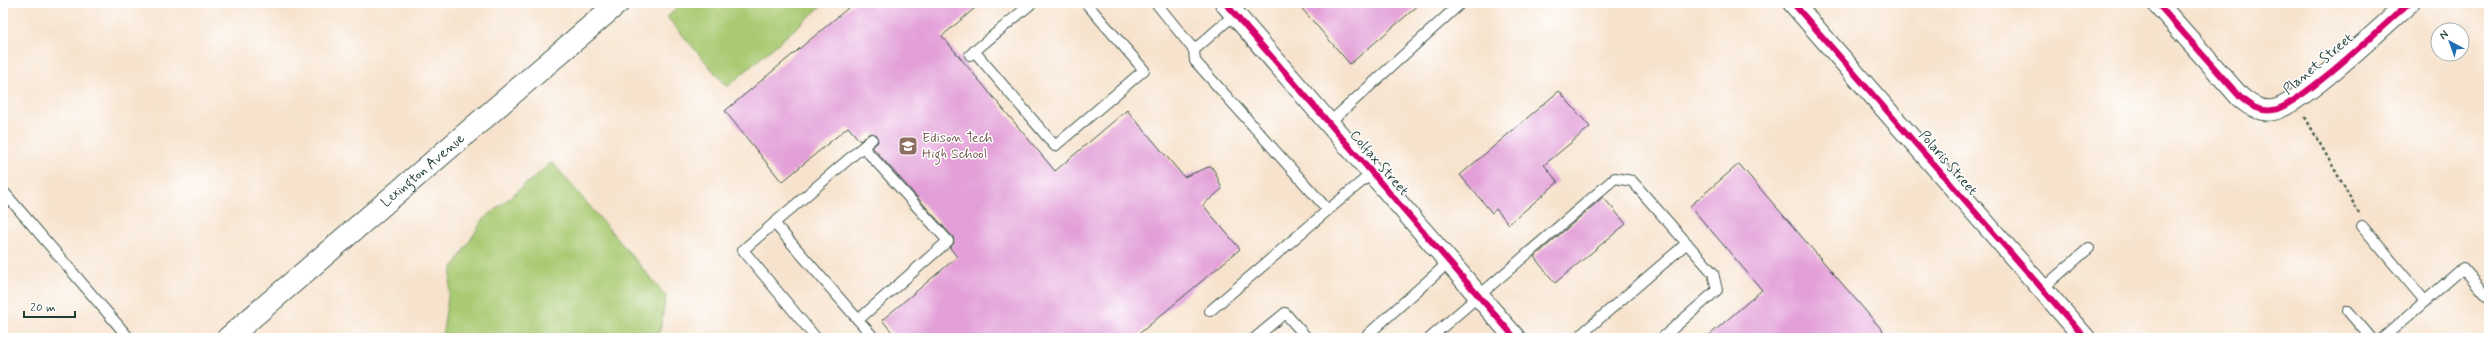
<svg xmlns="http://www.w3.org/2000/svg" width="2492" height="341" viewBox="0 0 2492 341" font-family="Mynerve,sans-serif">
	<rect width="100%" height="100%" fill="#fff"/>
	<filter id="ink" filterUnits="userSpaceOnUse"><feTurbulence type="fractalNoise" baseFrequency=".025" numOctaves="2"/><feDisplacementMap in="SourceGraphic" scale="8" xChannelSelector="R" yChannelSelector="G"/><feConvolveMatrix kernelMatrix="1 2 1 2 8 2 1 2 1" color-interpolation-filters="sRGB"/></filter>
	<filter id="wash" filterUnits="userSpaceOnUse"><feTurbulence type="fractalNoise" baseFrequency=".012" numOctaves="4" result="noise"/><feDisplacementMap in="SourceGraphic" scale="16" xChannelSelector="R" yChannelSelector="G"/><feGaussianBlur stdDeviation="0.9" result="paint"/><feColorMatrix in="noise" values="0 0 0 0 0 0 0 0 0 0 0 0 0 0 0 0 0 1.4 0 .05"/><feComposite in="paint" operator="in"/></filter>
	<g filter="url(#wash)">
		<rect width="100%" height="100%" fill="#f7e3cd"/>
		<!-- green -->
		<path fill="#a9ca72" stroke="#648453" d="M 683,3 L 825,3 L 727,87 L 667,17 Z
			M 552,162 L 666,296 L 660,331 L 653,338 L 442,338 L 452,269 L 483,220 Z"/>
		<g id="blocks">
			<!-- building -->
			<path fill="#e3a0d8" d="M 854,3 L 981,3 L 942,36 L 1055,171 L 1127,110 L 1184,177 L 1211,166 L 1215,172 L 1222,189 L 1203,205 L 1240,249 L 1134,338 L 897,338 L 882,320 L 957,257 L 950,248 L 954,243 L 953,237 L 872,147 L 878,142 L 877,135 L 870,133 L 860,141 L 848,127 L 782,182 L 725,111 Z
				M 1297,3 L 1421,3 L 1350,64 Z
				M 1559,91 L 1590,127 L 1544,165 L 1558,182 L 1509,224 L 1496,209 L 1492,213 L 1460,175 Z
				M 1739,164 L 1889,338 L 1706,338 L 1762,290 L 1690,206 Z
				M 1603,197 L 1626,224 L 1555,283 L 1534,257 Z"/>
		</g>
	</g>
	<g filter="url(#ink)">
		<use href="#blocks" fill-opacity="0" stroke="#3f564b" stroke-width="1"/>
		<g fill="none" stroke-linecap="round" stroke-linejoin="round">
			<defs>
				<path id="lane" d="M 1156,3 L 1194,50 L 1195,61 L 1328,210 L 1372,173
					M 1194,50 L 1235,14
					M 974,51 L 1055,146 L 1144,70 L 1086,3
					M 970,55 L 1032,3
					M 1329,123 L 1461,3
					M 3,191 L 129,338
					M 774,223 L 874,338
					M 2362,226 L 2425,301
					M 2042,289 L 2089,248
					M 1210,311 L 1328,210
					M 2348,311 L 2371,338
					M 858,320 L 948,241 L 863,147
					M 816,338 L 743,250 L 872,139
					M 1255,338 L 1285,313 L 1307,338
					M 1364,338 L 1449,262
					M 1430,338 L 1615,178 L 1632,181 L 1713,273 L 1717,290 L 1662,338
					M 1577,338 L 1687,243
					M 2383,338 L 2463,268 L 2489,298"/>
				<path id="street" d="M 1225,3 L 1515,338
					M 1793,3 L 2085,338
					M 2157,3 L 2240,97 C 2250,106 2260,112 2273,110 C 2298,107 2385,24 2409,3"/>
				<g id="secondary">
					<path id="s1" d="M 228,338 L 618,3"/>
				</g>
			</defs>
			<!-- lane casing -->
			<use href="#lane" stroke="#3f564b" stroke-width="12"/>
			<!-- street casing -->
			<use href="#street" stroke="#3f564b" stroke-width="22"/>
			<!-- secondary casing -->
			<use href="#secondary" stroke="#3f564b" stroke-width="24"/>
			<!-- path -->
			<path stroke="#3f564b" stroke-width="2.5" stroke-dasharray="3 3" stroke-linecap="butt" d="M 2305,117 L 2359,213"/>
			<!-- lane -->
			<use href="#lane" stroke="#fff" stroke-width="10"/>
			<!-- street -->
			<use href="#street" stroke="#fff" stroke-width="20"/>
			<!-- secondary -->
			<use href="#secondary" stroke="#fff" stroke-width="22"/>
			<defs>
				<path id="cycleway" d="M 1225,3 L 1515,338
					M 1793,3 L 2085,338
					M 2157,3 L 2240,97 C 2250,106 2260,112 2273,110 C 2298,107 2385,24 2409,3"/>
			</defs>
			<!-- cycleway casing -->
			<use href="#cycleway" stroke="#fff" stroke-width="8"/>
			<!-- cycleway -->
			<use href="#cycleway" stroke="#d6006c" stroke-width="6"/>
		</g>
	</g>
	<!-- icons -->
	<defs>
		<symbol id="school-square" viewBox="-11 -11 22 22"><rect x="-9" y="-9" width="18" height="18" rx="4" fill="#8d6e63" stroke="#fff"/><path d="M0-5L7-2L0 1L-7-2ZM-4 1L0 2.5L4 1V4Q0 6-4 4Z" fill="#fff"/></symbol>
	</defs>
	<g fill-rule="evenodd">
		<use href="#school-square" x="897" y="135" width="22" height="22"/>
	</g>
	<g text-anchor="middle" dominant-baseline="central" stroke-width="3" stroke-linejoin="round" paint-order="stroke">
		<!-- street labels -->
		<g font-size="14" fill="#1f3d34" stroke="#fff">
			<text transform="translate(2318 64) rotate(-40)">Planet Street</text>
			<text transform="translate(1379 163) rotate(49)">Colfax Street</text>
			<text transform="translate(1948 163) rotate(49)">Polaris Street</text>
			<text stroke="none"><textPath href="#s1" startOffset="257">Lexington Avenue</textPath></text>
		</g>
		<!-- education labels -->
		<g font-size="14" fill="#785e54" stroke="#fff" text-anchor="start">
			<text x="922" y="138">Edison Tech<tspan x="922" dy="16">High School</tspan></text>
		</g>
	</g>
	<!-- margin -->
	<rect width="2492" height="341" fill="none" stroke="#fff" stroke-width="16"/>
	<!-- north arrow -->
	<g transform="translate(2450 42) rotate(319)"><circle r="19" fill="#ffffff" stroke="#a5b1ae"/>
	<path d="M0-3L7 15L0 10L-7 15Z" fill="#1f6fb2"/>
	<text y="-6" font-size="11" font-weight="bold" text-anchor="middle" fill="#1f3d34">N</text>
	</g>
	<!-- scale -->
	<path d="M24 311v6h51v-6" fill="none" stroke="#1f3d34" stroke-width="2"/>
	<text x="30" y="311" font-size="12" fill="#1f3d34" stroke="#ffffff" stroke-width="3" paint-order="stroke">20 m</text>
</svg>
